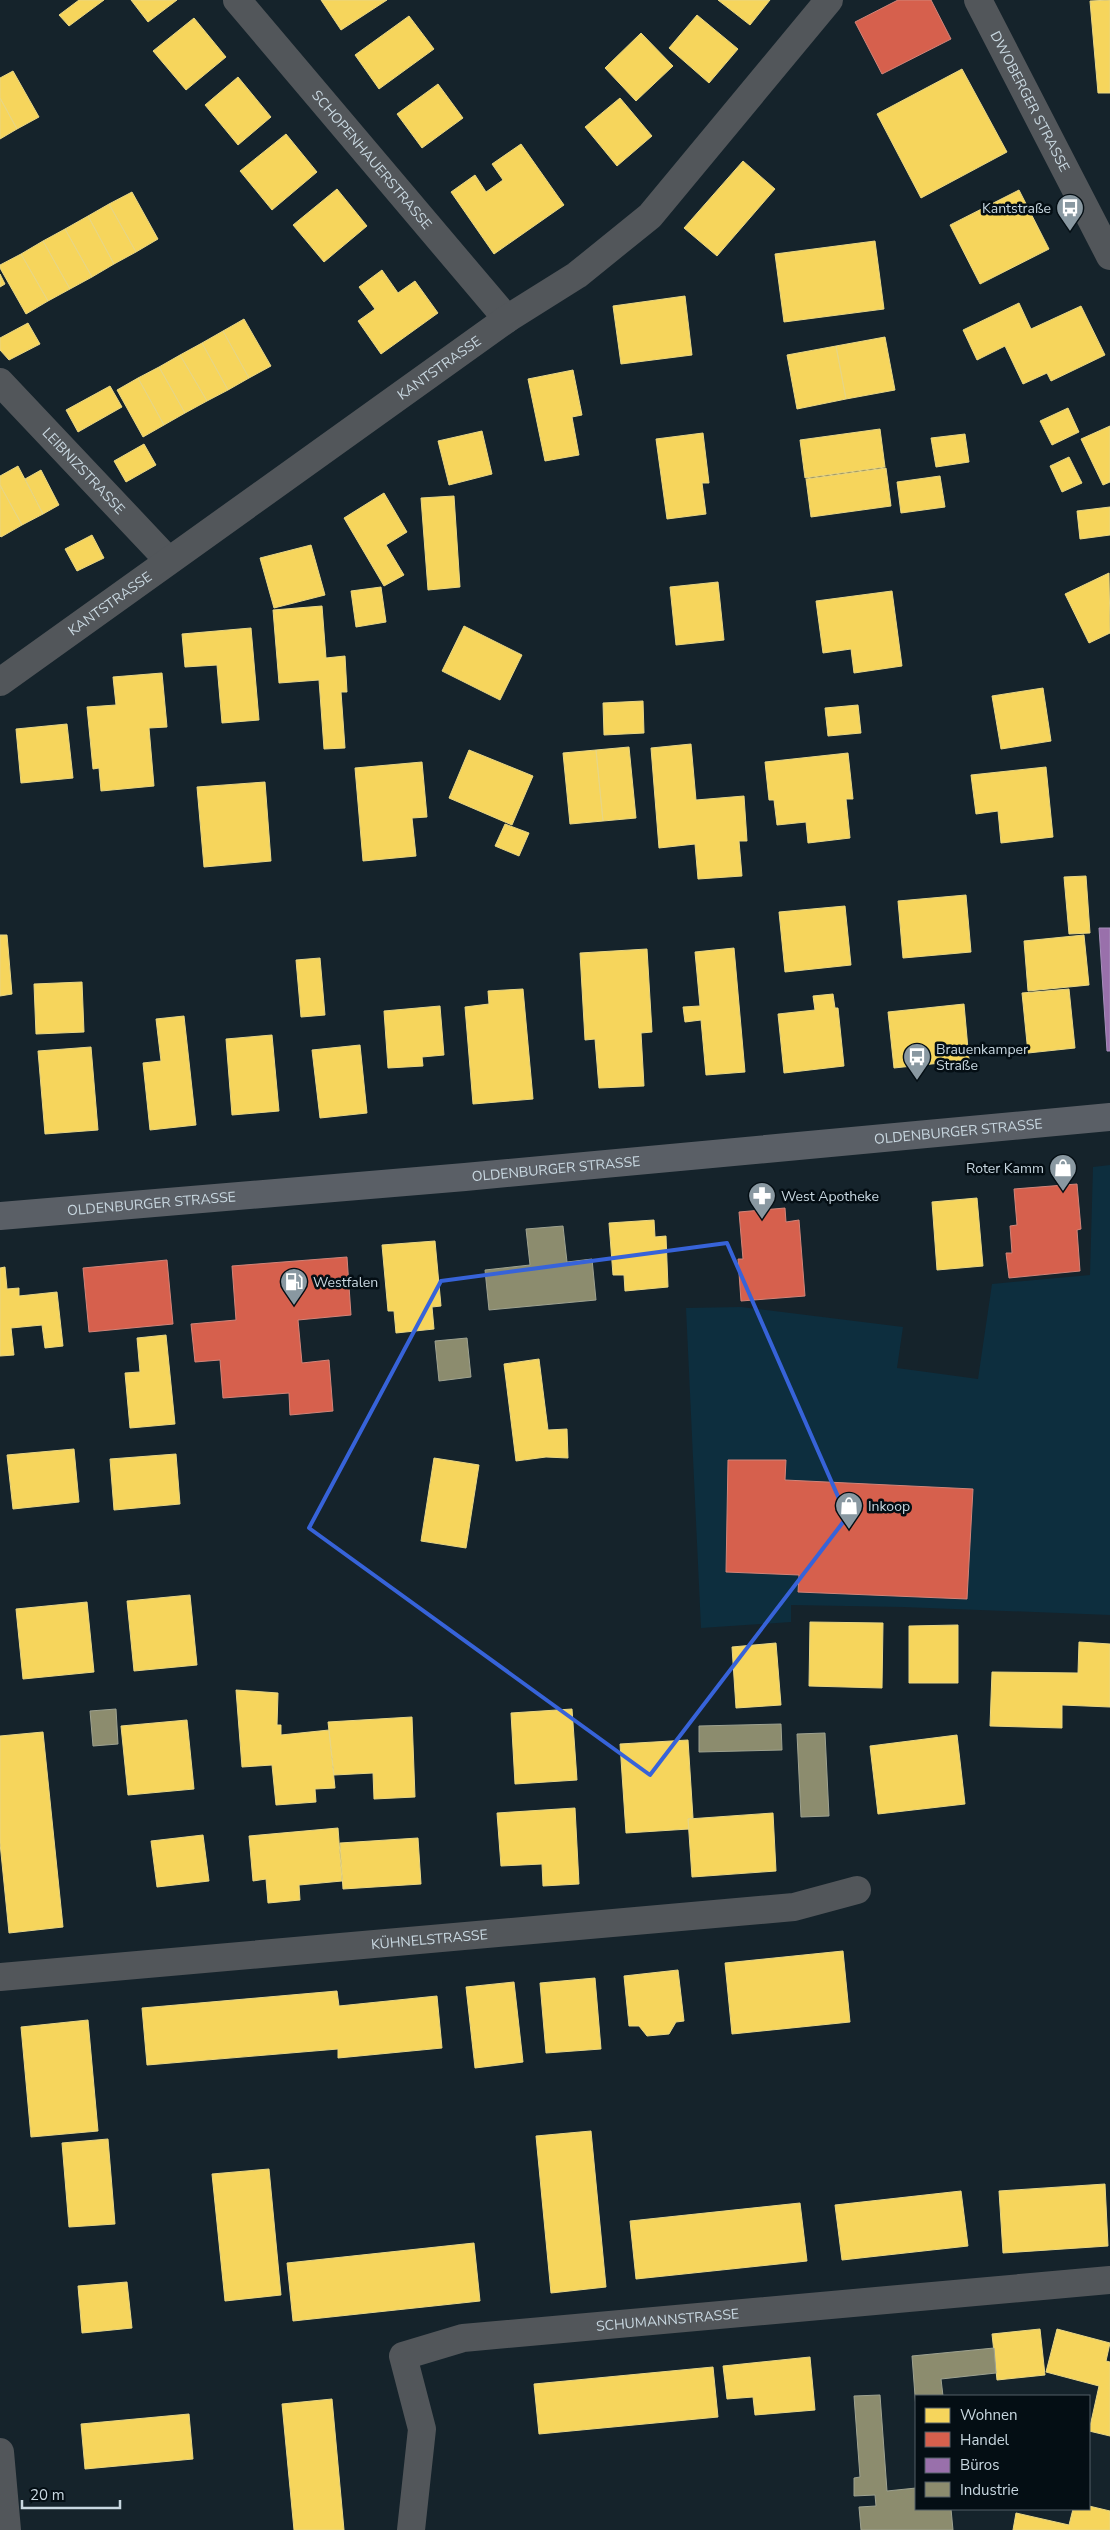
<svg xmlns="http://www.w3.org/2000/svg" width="1110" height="2530" viewBox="0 0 1110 2530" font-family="'Nunito Sans',sans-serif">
	<rect width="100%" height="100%" fill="#15232b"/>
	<!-- built -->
	<path fill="#0d2e3e" d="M 1110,1165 L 1110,1615 L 903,1607 L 791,1605 L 791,1622 L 701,1628 L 686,1308 L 741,1307 L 903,1327 L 897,1368 L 978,1379 L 992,1284 L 1090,1275 L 1093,1167 Z"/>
	<!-- homes -->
	<path fill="#f6d55c" stroke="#e8d684" d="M 79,0 L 104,0 L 69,26 L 59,15 Z
		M 131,0 L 177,0 L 148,22 Z
		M 321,0 L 387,0 L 341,30 Z
		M 718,0 L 770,0 L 750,25 Z
		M 1110,0 L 1110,93 L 1098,93 L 1090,1 Z
		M 697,15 L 738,49 L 709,83 L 669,48 Z
		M 409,16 L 434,49 L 379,89 L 355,55 Z
		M 194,18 L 226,57 L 186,90 L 153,51 Z
		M 641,33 L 673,66 L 636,101 L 605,68 Z
		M 962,69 L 1007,152 L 921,198 L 877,114 Z
		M 13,71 L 39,117 L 17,129 L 0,98 L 0,78 Z
		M 238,77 L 271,117 L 238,145 L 205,105 Z
		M 438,84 L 463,118 L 422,148 L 397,114 Z
		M 0,98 L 17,129 L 0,139 Z
		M 620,98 L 652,136 L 617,166 L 585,127 Z
		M 286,134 L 317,172 L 272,210 L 240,171 Z
		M 521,144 L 564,205 L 494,254 L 451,192 L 475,175 L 486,192 L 503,180 L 492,164 Z
		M 743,161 L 775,189 L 717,256 L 684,228 Z
		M 337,189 L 367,226 L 324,262 L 293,225 Z
		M 1019,190 L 1049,249 L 980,284 L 950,225 Z
		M 132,192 L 158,239 L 136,252 L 109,204 Z
		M 109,204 L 136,252 L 114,264 L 88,216 Z
		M 88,216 L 114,264 L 92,277 L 65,229 Z
		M 65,229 L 92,277 L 70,289 L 43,241 Z
		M 43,241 L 70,289 L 48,301 L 21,254 Z
		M 875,241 L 884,309 L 784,322 L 775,254 Z
		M 21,254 L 48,301 L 26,314 L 0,268 L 0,265 Z
		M 382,270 L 398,293 L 415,281 L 438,313 L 381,354 L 358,321 L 375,309 L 359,287 Z
		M 0,274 L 5,284 L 0,287 Z
		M 685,296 L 692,355 L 621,364 L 613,306 Z
		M 1019,303 L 1031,329 L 1081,306 L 1105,355 L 1051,381 L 1047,373 L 1023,384 L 1005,346 L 977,360 L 963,330 Z
		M 244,319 L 271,366 L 249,378 L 223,331 Z
		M 28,323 L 40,344 L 9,360 L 0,350 L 0,338 Z
		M 223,331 L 249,378 L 228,390 L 202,343 Z
		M 885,337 L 895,390 L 846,399 L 836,346 Z
		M 202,343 L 228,390 L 207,401 L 180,355 Z
		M 836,346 L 846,399 L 797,409 L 787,355 Z
		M 180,355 L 207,401 L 185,413 L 159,367 Z
		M 159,367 L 185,413 L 164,425 L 138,378 Z
		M 573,370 L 582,415 L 572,417 L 579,455 L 545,461 L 528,379 Z
		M 138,378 L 164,425 L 143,437 L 117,390 Z
		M 110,386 L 122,407 L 78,432 L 66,410 Z
		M 1068,408 L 1079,432 L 1052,445 L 1040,421 Z
		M 1110,426 L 1110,482 L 1103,485 L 1081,439 Z
		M 880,429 L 885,467 L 805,478 L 800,440 Z
		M 482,431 L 492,474 L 449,485 L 438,441 Z
		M 703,433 L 709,483 L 702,483 L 706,514 L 667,519 L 656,439 Z
		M 965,434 L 969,462 L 936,467 L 931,438 Z
		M 144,444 L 156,465 L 126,482 L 114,461 Z
		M 1069,457 L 1082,483 L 1062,492 L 1050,466 Z
		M 18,466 L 43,514 L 22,525 L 0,485 L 0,476 Z
		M 886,468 L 891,506 L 811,517 L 806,479 Z
		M 41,470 L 59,505 L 43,514 L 25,479 Z
		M 940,476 L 945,507 L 901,513 L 897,482 Z
		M 0,485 L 22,525 L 1,537 L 0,536 Z
		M 384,493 L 407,532 L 386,545 L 404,575 L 384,586 L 344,518 Z
		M 454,496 L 460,587 L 428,590 L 421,498 Z
		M 1110,507 L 1110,535 L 1080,539 L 1077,511 Z
		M 92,535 L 104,558 L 77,571 L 65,549 Z
		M 311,545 L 325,595 L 274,608 L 260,558 Z
		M 1109,573 L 1110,633 L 1089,643 L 1065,594 Z
		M 718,582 L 724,640 L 676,645 L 670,587 Z
		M 381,587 L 386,622 L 356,627 L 351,591 Z
		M 892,591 L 902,666 L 854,673 L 851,649 L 823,653 L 816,601 Z
		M 322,606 L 326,658 L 345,656 L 347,692 L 341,692 L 345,748 L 324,749 L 319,680 L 279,683 L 273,610 Z
		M 464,626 L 522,655 L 500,700 L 442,671 Z
		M 251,628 L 259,720 L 222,723 L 217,665 L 185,667 L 182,634 Z
		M 162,673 L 167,727 L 149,728 L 154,786 L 101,791 L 99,768 L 93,769 L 87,707 L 116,705 L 113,677 Z
		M 1043,688 L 1051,741 L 1001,749 L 992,696 Z
		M 643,701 L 644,733 L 604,735 L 603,703 Z
		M 858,705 L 861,733 L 828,736 L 825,708 Z
		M 67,724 L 73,778 L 21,783 L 16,729 Z
		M 691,744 L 696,800 L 744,796 L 747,841 L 739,841 L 742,876 L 698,879 L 695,844 L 659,848 L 651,748 Z
		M 629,747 L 636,818 L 603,821 L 596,750 Z
		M 469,750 L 533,776 L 512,825 L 449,798 Z
		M 596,750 L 603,821 L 570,824 L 563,753 Z
		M 848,753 L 853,799 L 846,799 L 850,838 L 808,843 L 806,822 L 777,825 L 774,800 L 769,800 L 765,762 Z
		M 422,762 L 427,817 L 412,818 L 416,856 L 363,861 L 355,768 Z
		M 1046,767 L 1053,837 L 1001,843 L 998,811 L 976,814 L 971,775 Z
		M 265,782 L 271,861 L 204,867 L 197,787 Z
		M 505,824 L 529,833 L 519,856 L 495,846 Z
		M 1086,876 L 1090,933 L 1069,934 L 1064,877 Z
		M 966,895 L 971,952 L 903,958 L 898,901 Z
		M 845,906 L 851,965 L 785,972 L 779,912 Z
		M 0,935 L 7,935 L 12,994 L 0,996 Z
		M 1084,935 L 1089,985 L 1028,991 L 1024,941 Z
		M 734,948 L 745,1072 L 706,1075 L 701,1020 L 685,1022 L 683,1007 L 700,1006 L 695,952 Z
		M 647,949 L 652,1032 L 641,1033 L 644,1086 L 599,1088 L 595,1039 L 585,1040 L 580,953 Z
		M 320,958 L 325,1015 L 301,1017 L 296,960 Z
		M 82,982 L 84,1032 L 36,1034 L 34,984 Z
		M 523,989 L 533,1099 L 473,1104 L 465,1007 L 489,1004 L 488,991 Z
		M 1069,989 L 1075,1048 L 1028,1053 L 1022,993 Z
		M 833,994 L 835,1008 L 838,1008 L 844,1066 L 784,1073 L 778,1014 L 815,1010 L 813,996 Z
		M 964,1004 L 969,1060 L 894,1068 L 888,1012 Z
		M 440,1006 L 444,1055 L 422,1057 L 423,1066 L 388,1068 L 384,1011 Z
		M 184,1016 L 196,1125 L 150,1130 L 143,1063 L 161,1061 L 156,1019 Z
		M 272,1035 L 279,1111 L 232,1115 L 226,1039 Z
		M 360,1045 L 367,1113 L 320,1118 L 312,1050 Z
		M 91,1047 L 98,1130 L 45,1134 L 38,1051 Z
		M 977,1198 L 983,1266 L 937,1270 L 932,1202 Z
		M 654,1220 L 655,1237 L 666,1236 L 668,1287 L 625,1291 L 624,1275 L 613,1275 L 609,1223 Z
		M 435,1241 L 441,1306 L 432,1307 L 434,1329 L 396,1333 L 394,1311 L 388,1311 L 382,1245 Z
		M 5,1267 L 7,1289 L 19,1288 L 19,1296 L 57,1292 L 63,1346 L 45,1348 L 42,1325 L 11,1328 L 14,1355 L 0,1356 L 0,1268 Z
		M 166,1335 L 175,1424 L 130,1428 L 125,1373 L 140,1372 L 137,1338 Z
		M 539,1359 L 548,1430 L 567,1429 L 568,1458 L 546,1457 L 516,1461 L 504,1364 Z
		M 74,1449 L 79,1502 L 13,1509 L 7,1455 Z
		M 176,1454 L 180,1504 L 114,1510 L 110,1459 Z
		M 434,1458 L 479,1465 L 466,1548 L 421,1541 Z
		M 190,1595 L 197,1665 L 134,1671 L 127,1601 Z
		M 87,1602 L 94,1672 L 23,1679 L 16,1609 Z
		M 810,1622 L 883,1623 L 882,1688 L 809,1686 Z
		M 958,1625 L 958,1683 L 909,1683 L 909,1626 Z
		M 1079,1642 L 1110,1644 L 1110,1707 L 1062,1705 L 1062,1728 L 990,1726 L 992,1672 L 1078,1673 Z
		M 776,1643 L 781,1705 L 736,1708 L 732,1647 Z
		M 236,1690 L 278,1693 L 277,1725 L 281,1725 L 281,1735 L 329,1730 L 335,1788 L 315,1789 L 316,1802 L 276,1805 L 272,1765 L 242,1767 Z
		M 572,1709 L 577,1780 L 515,1784 L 511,1713 Z
		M 412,1717 L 415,1797 L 374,1799 L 373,1773 L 334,1775 L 328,1722 Z
		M 187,1720 L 194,1789 L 128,1795 L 121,1726 Z
		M 43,1732 L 63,1927 L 9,1933 L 0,1843 L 0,1736 Z
		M 957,1735 L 965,1804 L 878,1814 L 870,1746 Z
		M 688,1740 L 693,1818 L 688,1819 L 689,1829 L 626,1833 L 620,1744 Z
		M 575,1808 L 579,1884 L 543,1886 L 542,1864 L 501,1866 L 497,1813 Z
		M 773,1813 L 776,1871 L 692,1877 L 688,1819 Z
		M 338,1828 L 342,1881 L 299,1885 L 300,1900 L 268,1903 L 266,1879 L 253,1881 L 249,1836 Z
		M 203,1835 L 209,1881 L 157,1887 L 151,1841 Z
		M 418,1838 L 421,1884 L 343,1889 L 340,1843 Z
		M 843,1951 L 850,2022 L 732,2034 L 725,1963 Z
		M 678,1970 L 684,2021 L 676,2022 L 669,2034 L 647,2036 L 639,2026 L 629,2026 L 624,1976 Z
		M 595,1978 L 601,2049 L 546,2053 L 540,1983 Z
		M 514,1982 L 523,2062 L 475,2068 L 466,1987 Z
		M 337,1991 L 339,2006 L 437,1996 L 442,2048 L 338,2058 L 338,2049 L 147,2065 L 142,2008 Z
		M 88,2020 L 98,2131 L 31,2137 L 21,2027 Z
		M 591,2131 L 606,2287 L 551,2293 L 536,2136 Z
		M 108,2139 L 115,2224 L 69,2227 L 62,2143 Z
		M 269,2169 L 281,2295 L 225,2301 L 212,2174 Z
		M 1105,2184 L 1108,2246 L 1003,2253 L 999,2191 Z
		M 961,2191 L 968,2246 L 842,2260 L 835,2205 Z
		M 800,2203 L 807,2261 L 636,2279 L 630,2221 Z
		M 474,2243 L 480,2301 L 293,2321 L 287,2263 Z
		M 127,2282 L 132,2328 L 82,2333 L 78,2286 Z
		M 1040,2329 L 1045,2375 L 997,2380 L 992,2334 Z
		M 1057,2329 L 1110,2343 L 1106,2361 L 1110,2362 L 1110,2436 L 1089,2431 L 1099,2386 L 1046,2372 Z
		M 810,2357 L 815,2410 L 755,2415 L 753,2397 L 727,2399 L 723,2366 Z
		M 713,2367 L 718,2417 L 539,2434 L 534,2384 Z
		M 332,2399 L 344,2530 L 294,2530 L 282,2404 Z
		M 189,2414 L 193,2459 L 85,2469 L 81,2424 Z
		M 1089,2506 L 1110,2511 L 1110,2530 L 1013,2530 L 1016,2513 L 1069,2525 L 1073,2509 L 1089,2509 Z"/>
	<!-- shops -->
	<path fill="#d6604d" stroke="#d28479" d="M 898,0 L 931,0 L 951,39 L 882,74 L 855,22 Z
		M 1077,1184 L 1081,1229 L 1077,1230 L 1080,1271 L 1009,1278 L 1006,1253 L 1012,1253 L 1010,1226 L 1017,1225 L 1014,1189 Z
		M 785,1208 L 786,1222 L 799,1220 L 805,1296 L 741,1301 L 738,1259 L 743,1259 L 739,1212 Z
		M 347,1257 L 351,1315 L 298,1320 L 302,1363 L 329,1360 L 333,1411 L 290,1415 L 289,1393 L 223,1398 L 220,1360 L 195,1362 L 191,1324 L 236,1320 L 232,1266 Z
		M 167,1260 L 173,1324 L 89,1332 L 83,1268 Z
		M 728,1460 L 786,1460 L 785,1480 L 973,1489 L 967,1599 L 798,1592 L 799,1575 L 726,1572 Z"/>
	<!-- offices -->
	<path fill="#9970ab" stroke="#a78fbb" d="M 1099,928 L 1110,928 L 1110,1051 L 1107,1051 Z"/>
	<!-- industry -->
	<path fill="#8c8c6e" stroke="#9ea290" d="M 563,1226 L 567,1262 L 592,1259 L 596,1300 L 489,1310 L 485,1270 L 530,1265 L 526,1229 Z
		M 467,1338 L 471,1377 L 439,1381 L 435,1341 Z
		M 116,1709 L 118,1744 L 93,1746 L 90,1711 Z
		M 781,1724 L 782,1750 L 699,1752 L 699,1726 Z
		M 825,1733 L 829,1816 L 801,1817 L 797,1734 Z
		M 994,2348 L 996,2373 L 941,2379 L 943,2396 L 916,2396 L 916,2409 L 912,2356 Z
		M 880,2395 L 887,2491 L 916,2488 L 916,2509 L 951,2509 L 953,2530 L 861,2530 L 859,2507 L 876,2506 L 875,2495 L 854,2496 L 854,2478 L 860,2477 L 854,2396 Z"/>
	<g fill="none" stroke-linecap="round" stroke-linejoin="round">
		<!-- minor -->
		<g stroke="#52565a" stroke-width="28">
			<path id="s1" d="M 237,0 L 507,319"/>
			<path id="s2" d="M 978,0 L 1110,256"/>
			<path id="s3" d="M 0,382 L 168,560"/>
			<path id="s4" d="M 0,682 L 507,319 L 577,275 L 650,216 L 829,0"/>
			<path id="s5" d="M 0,1977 L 794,1907 L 857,1890"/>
			<path d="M 0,2452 L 7,2530"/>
			<path id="s6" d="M 411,2530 L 422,2429 L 403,2356 L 463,2338 L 1110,2280"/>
		</g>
		<!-- major -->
		<path stroke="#5a5f66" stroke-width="28" id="s7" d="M 0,1216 L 465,1177 L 1110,1117"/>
	</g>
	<!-- marked area -->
	<path fill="none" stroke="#3763d9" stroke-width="4" stroke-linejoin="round" d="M 727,1243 L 847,1517 L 650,1775 L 309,1528 L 441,1281 Z"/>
	<!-- icons -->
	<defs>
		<symbol id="bus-pin" viewBox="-11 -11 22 30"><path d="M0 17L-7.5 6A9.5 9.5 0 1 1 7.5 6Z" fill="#8998a1" stroke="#040e14"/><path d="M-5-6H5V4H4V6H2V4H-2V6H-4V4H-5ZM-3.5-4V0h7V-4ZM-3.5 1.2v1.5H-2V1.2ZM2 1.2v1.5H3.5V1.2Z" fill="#fff"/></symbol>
		<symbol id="shop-pin" viewBox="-11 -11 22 30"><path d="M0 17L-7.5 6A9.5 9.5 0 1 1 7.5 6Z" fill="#8998a1" stroke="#040e14"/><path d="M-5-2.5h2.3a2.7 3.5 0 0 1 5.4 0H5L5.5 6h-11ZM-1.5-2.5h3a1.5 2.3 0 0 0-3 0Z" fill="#fff"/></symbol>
		<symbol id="pharmacy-pin" viewBox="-11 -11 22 30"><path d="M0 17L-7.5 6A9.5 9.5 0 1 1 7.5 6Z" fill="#8998a1" stroke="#040e14"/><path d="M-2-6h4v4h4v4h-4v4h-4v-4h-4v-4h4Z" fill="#fff"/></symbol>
		<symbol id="fuel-pin" viewBox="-11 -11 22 30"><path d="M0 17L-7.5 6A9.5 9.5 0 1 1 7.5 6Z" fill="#8998a1" stroke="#040e14"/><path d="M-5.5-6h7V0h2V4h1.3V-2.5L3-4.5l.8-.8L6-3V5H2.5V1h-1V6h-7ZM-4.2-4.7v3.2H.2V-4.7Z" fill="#fff"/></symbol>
	</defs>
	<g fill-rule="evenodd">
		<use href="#bus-pin" x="1054" y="192" width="32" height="43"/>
		<use href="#bus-pin" x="901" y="1041" width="32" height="43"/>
		<use href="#shop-pin" x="1047" y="1152" width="32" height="43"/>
		<use href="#pharmacy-pin" x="746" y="1180" width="32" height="43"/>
		<use href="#fuel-pin" x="278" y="1266" width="32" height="43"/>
		<use href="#shop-pin" x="833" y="1490" width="32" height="43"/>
	</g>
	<g text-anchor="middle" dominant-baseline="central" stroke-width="5" stroke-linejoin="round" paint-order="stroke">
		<!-- street labels -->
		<g font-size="14" fill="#c8d7e0" stroke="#040e14">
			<text stroke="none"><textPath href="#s2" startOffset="114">DWOBERGER STRASSE</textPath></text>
			<text stroke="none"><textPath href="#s1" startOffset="209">SCHOPENHAUERSTRASSE</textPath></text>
			<text stroke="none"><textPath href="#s4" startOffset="540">KANTSTRASSE</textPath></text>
			<text stroke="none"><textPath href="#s3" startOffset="122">LEIBNIZSTRASSE</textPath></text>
			<text stroke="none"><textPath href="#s4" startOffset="135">KANTSTRASSE</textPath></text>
			<text stroke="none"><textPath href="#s7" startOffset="962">OLDENBURGER STRASSE</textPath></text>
			<text stroke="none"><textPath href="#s7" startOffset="558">OLDENBURGER STRASSE</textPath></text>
			<text stroke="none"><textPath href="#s7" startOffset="152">OLDENBURGER STRASSE</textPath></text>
			<text stroke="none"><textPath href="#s5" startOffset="431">KÜHNELSTRASSE</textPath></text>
			<text stroke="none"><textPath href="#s6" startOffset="445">SCHUMANNSTRASSE</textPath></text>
		</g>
		<!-- poi labels -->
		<g font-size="14" fill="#c8d7e0" stroke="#040e14" text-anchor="start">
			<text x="1051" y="208" text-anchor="end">Kantstraße</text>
			<text x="936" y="1049">Brauenkamper<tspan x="936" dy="16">Straße</tspan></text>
			<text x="1044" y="1168" text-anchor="end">Roter Kamm</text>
			<text x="781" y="1196">West Apotheke</text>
			<text x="313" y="1282">Westfalen</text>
			<text x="868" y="1506">Inkoop</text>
		</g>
	</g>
	<!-- legend -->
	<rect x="915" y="2395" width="175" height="115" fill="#040e14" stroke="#525e66"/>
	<rect x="925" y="2408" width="25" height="15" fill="#f6d55c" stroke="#525e66"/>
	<text x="960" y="2420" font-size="15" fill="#c8d7e0">Wohnen</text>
	<rect x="925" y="2432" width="25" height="15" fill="#d6604d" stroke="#525e66"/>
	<text x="960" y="2445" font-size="15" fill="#c8d7e0">Handel</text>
	<rect x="925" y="2458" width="25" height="15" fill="#9970ab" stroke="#525e66"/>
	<text x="960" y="2470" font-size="15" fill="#c8d7e0">Büros</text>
	<rect x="925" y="2482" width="25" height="15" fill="#8c8c6e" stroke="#525e66"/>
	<text x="960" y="2495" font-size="15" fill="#c8d7e0">Industrie</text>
	<!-- scale -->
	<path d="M22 2500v8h98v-8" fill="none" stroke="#c8d7e0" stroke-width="2.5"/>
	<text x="30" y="2500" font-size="15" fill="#c8d7e0" stroke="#040e14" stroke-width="4" paint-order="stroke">20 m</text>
</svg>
